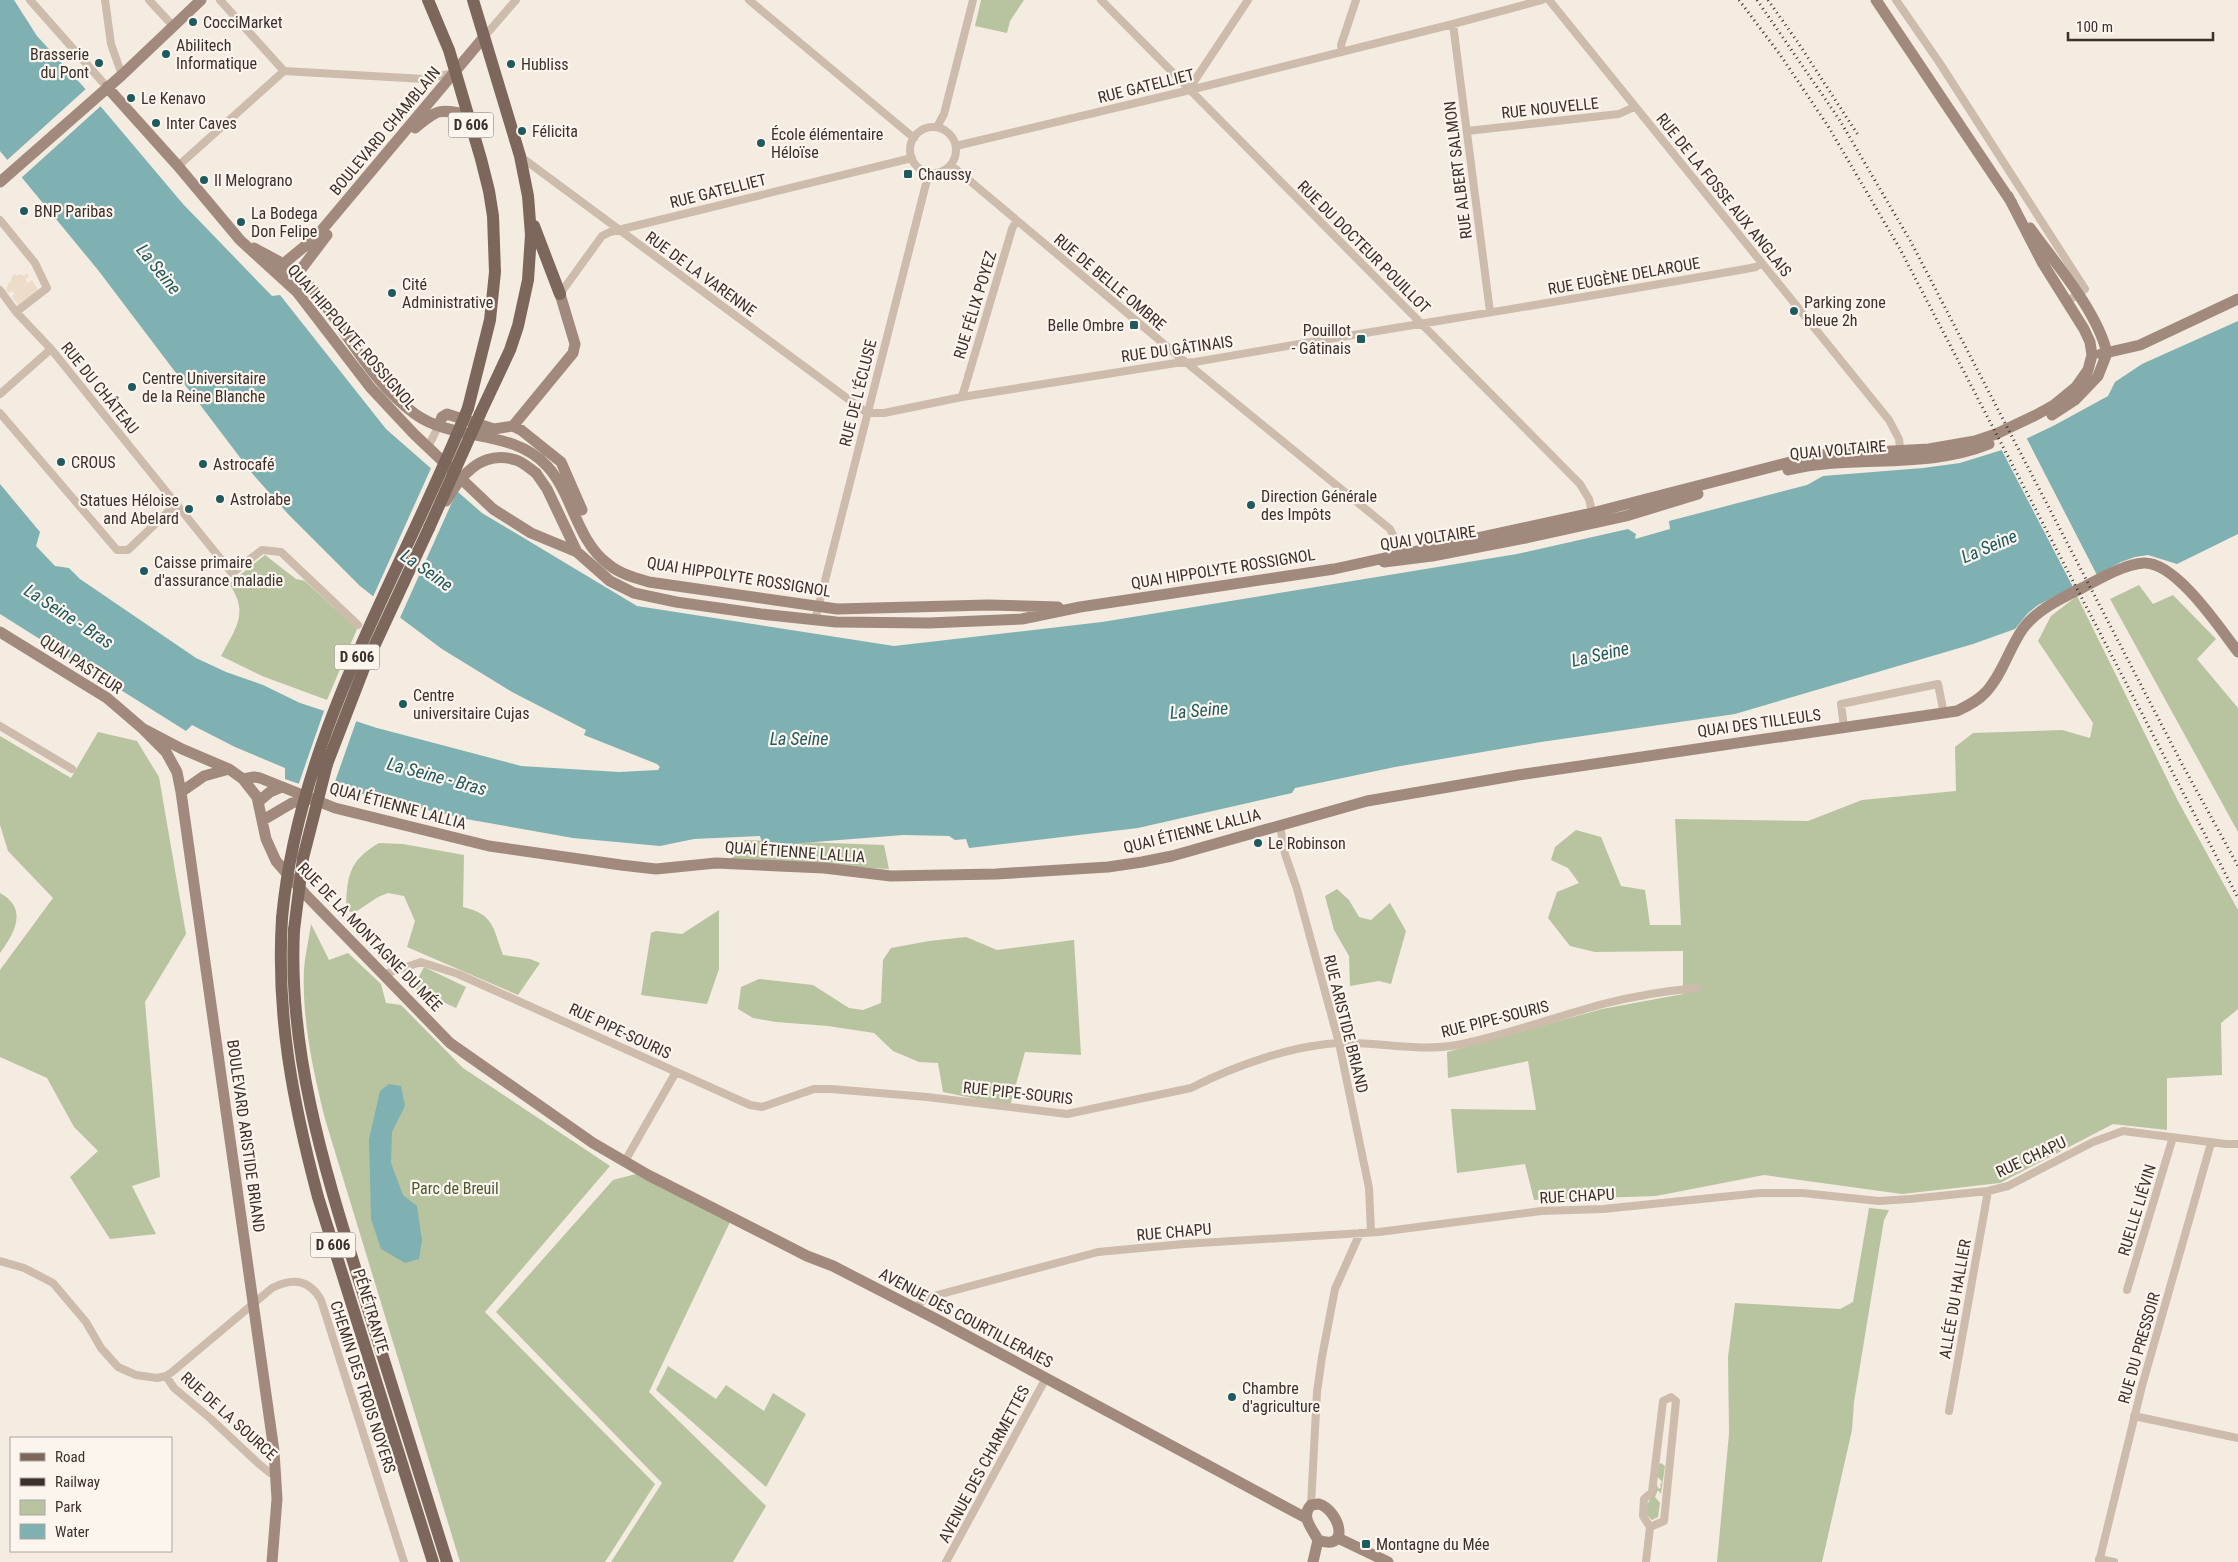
<svg xmlns="http://www.w3.org/2000/svg" width="2238" height="1562" viewBox="0 0 2238 1562" font-family="'Roboto Condensed',sans-serif">
	<rect width="100%" height="100%" fill="#f4ebe1"/>
	<!-- green -->
	<path fill="#b8c4a0" d="M 981,0 L 1024,0 L 1010,21 L 1007,33 L 975,26 Z
		M 265,555 L 296,579 L 305,581 L 357,629 L 327,700 L 262,676 L 221,656 C 235,629 250,613 229,584 Z
		M 2139,585 L 2153,604 L 2173,595 L 2216,639 L 2197,659 L 2238,708 L 2238,832 L 2110,599 Z
		M 2077,596 L 2178,801 L 2238,910 L 2238,1009 L 2221,1023 L 2222,1075 L 2167,1078 L 2167,1130 L 2113,1124 L 2000,1183 L 1902,1194 L 1764,1175 L 1656,1196 L 1534,1200 L 1525,1164 L 1457,1173 L 1451,1109 L 1536,1110 L 1528,1061 L 1448,1078 L 1447,1052 L 1602,1009 L 1683,994 L 1683,951 L 1595,952 L 1570,946 L 1548,918 L 1557,892 L 1579,883 L 1568,868 L 1551,860 L 1555,847 L 1576,830 L 1601,837 L 1621,886 L 1645,890 L 1650,925 L 1681,925 L 1675,819 L 1808,821 L 1862,800 L 1956,791 L 1955,747 L 1973,733 L 2062,730 L 2090,738 L 2093,723 L 2038,641 L 2051,616 Z
		M 98,732 L 137,741 L 159,777 L 186,934 L 145,1002 L 160,1177 L 132,1186 L 156,1234 L 110,1239 L 70,1177 L 98,1151 L 74,1127 L 47,1078 L 0,1057 L 0,970 L 53,898 L 8,851 L 0,825 L 0,736 L 71,778 Z
		M 745,840 L 884,845 L 889,869 L 730,860 Z
		M 379,843 L 403,844 L 464,855 L 463,907 C 494,914 493,928 503,955 L 530,959 L 540,963 L 518,995 L 407,947 L 415,921 L 404,896 L 388,893 L 378,897 L 354,913 L 346,910 C 347,877 348,861 379,843 Z
		M 1337,889 L 1349,900 L 1359,917 L 1371,920 L 1390,903 L 1406,931 L 1391,984 L 1379,981 L 1350,986 L 1349,956 L 1334,930 L 1325,896 Z
		M 0,893 C 29,909 14,934 0,953 Z
		M 719,910 L 719,969 L 707,1004 L 641,995 L 651,933 L 656,931 L 682,934 Z
		M 311,924 L 329,960 L 348,953 L 381,984 L 386,1003 L 401,1005 L 463,1068 L 610,1166 L 485,1312 L 655,1484 L 605,1562 L 460,1562 L 325,1119 C 313,1070 302,1021 304,970 C 305,955 309,939 311,924 Z
		M 966,937 L 997,950 L 1074,940 L 1081,1055 L 1025,1052 L 1010,1106 L 943,1092 L 938,1063 L 919,1062 L 893,1051 L 874,1033 L 828,1026 L 776,1022 L 753,1018 L 738,1009 L 741,987 L 759,979 L 813,985 L 849,1008 L 863,1010 L 881,1003 L 883,960 L 891,948 L 929,941 Z
		M 424,967 L 466,987 L 456,1008 L 413,988 Z
		M 636,1174 L 731,1220 L 649,1392 L 766,1506 L 733,1562 L 611,1562 L 662,1483 L 496,1312 L 613,1180 Z
		M 1869,1208 L 1889,1210 L 1884,1220 L 1854,1402 L 1852,1430 L 1822,1562 L 1717,1562 L 1729,1434 L 1728,1357 L 1735,1303 L 1840,1309 L 1853,1302 Z
		M 668,1366 L 716,1399 L 726,1385 L 764,1411 L 773,1393 L 806,1414 L 766,1487 L 656,1390 Z
		M 1661,1463 L 1665,1466 L 1661,1494 L 1658,1490 L 1655,1497 L 1660,1503 L 1658,1517 L 1652,1520 L 1645,1513 C 1647,1502 1653,1495 1656,1484 L 1659,1489 L 1661,1487 L 1660,1485 L 1662,1482 L 1657,1476 L 1658,1465 Z"/>
	<!-- plaza -->
	<path fill="#ecdcc8" d="M 27,273 L 29,276 L 26,279 L 27,283 L 22,287 L 32,280 L 38,290 L 18,305 L 12,296 L 20,289 L 15,293 L 11,291 L 9,293 L 6,290 L 8,284 L 12,280 L 11,278 L 15,274 L 17,276 L 19,274 L 24,276 Z"/>
	<!-- water -->
	<path fill="#7fb0b2" d="M 0,0 L 14,0 L 37,36 L 91,95 L 183,204 L 272,296 L 280,295 L 386,429 L 482,513 L 637,606 L 894,646 L 1102,622 L 1517,554 L 1628,529 L 1636,534 L 1635,539 L 1670,529 L 1669,521 L 1807,485 L 1823,476 L 1923,468 L 1960,463 L 2005,449 L 2055,425 L 2108,396 L 2115,382 L 2142,364 L 2238,321 L 2238,534 L 2177,564 L 2148,555 L 2135,557 L 2121,562 L 2038,605 L 2028,613 L 2015,629 L 1973,644 L 1735,714 L 1541,742 L 1395,767 L 1295,788 L 1292,793 L 1138,828 L 969,848 L 966,839 L 955,840 L 949,836 L 903,835 L 763,846 L 760,836 L 694,839 L 660,846 L 573,838 L 466,819 L 345,790 L 342,793 L 326,789 L 314,789 L 285,779 L 285,768 L 235,747 L 192,725 L 186,731 L 0,614 L 0,484 L 40,532 L 36,546 L 55,566 L 69,568 L 80,579 L 196,658 L 226,672 L 263,685 L 300,703 L 377,728 L 521,766 L 619,772 L 658,770 L 660,767 L 657,764 L 584,735 L 586,730 L 512,692 L 442,649 L 402,619 L 360,586 L 288,514 L 251,472 L 98,270 L 0,151 Z
		M 389,1084 L 401,1086 L 405,1106 L 392,1132 L 391,1163 L 403,1195 L 417,1206 L 422,1240 L 419,1259 L 405,1263 L 381,1249 L 371,1219 L 369,1139 L 380,1091 Z"/>
	<!-- pier -->
	<path fill="#f4ebe1" d="M 88,87 L 103,104 L 20,179 L 5,162 Z
		M 2026,437 L 2098,577 L 2074,589 L 2000,447 Z
		M 432,466 L 458,489 L 399,620 L 372,599 Z
		M 325,708 L 357,719 L 331,793 L 313,792 L 298,786 Z"/>
	<g fill="none" stroke-linecap="round" stroke-linejoin="round">
		<!-- street -->
		<path stroke="#cdbbac" stroke-width="8" d="M 30,0 L 107,87
			M 105,0 L 111,44 L 122,75
			M 149,0 L 174,27
			M 220,0 L 284,71
			M 749,0 L 914,138
			M 1101,0 L 1580,484 L 1589,499 L 1593,515
			M 1549,0 L 1889,420 L 1899,439 L 1901,455
			M 1896,0 L 1939,62 L 2085,289 L 2067,302
			M 1453,24 L 1490,312
			M 484,37 L 516,0
			M 1342,52 L 1341,45 L 1356,0
			M 284,71 L 424,79 L 454,73
			M 1190,90 L 1193,83 L 1248,0
			M 937,127 L 944,114 L 973,0
			M910 150a23 23 0 1 1 46 0a23 23 0 1 1-46 0Z
			M 1467,131 L 1619,114 L 1634,107
			M 956,146 L 1190,90 L 1453,24 L 1542,0
			M 521,157 L 867,413
			M 951,165 L 1177,355 L 1390,529 L 1396,541 L 1399,559
			M 178,166 L 284,71
			M 0,220 L 35,263 L 47,288 L 16,312
			M 0,290 L 16,312 L 51,349 L 232,573 L 262,550 L 281,552 L 358,625
			M 560,294 L 602,236 L 610,232 L 912,158
			M 0,394 L 51,349
			M 962,397 L 1012,229 L 1016,221
			M 0,413 L 117,550 L 128,550 L 175,505
			M 867,413 L 884,413 L 962,397 L 1176,363 L 1195,362 C 1382,329 1569,301 1756,267 L 1761,263
			M 428,447 L 439,425
			M 815,620 L 929,172
			M 0,726 L 72,769
			M 1844,727 L 1841,704 L 1938,684 L 1944,714
			M 1280,826 L 1285,854 L 1297,889 L 1339,1043 L 1369,1188 L 1371,1232
			M 385,974 L 421,962 L 458,974 L 750,1105 L 762,1107 L 814,1089 L 831,1089 L 927,1097 L 1067,1114 L 1191,1088 C 1234,1066 1295,1044 1343,1043 C 1381,1042 1420,1052 1457,1045 C 1507,1035 1554,1017 1603,1004 C 1634,996 1665,991 1697,988
			M 625,1161 L 676,1072
			M 0,1261 L 24,1268 L 53,1283 L 86,1322 L 101,1348 L 118,1367 L 136,1375 L 157,1378 L 166,1376 L 172,1372 L 272,1288 C 292,1278 309,1279 321,1300 L 404,1562
			M 2127,1290 L 2173,1137
			M 916,1310 L 920,1303 L 926,1298 L 1098,1252 L 1184,1244 L 1379,1232 L 1541,1211 L 1603,1209 L 1760,1193 L 1802,1193 L 1879,1201 L 1910,1199 L 1988,1191 L 2008,1186 L 2093,1142 L 2123,1131 L 2226,1144 L 2238,1144
			M 166,1376 L 174,1388 L 211,1419 L 259,1464 L 270,1473 L 276,1473
			M 1671,1397 L 1676,1401 L 1664,1521 L 1650,1527 L 1643,1516 L 1644,1499 L 1652,1492 L 1663,1401 Z
			M 1949,1411 L 1988,1191
			M 2134,1416 L 2238,1438
			M 1311,1505 L 1317,1392 L 1322,1357 L 1335,1289 L 1360,1233
			M 2099,1559 L 2114,1562
			M 946,1562 L 1046,1378
			M 1646,1562 L 1650,1527
			M 2099,1562 L 2142,1386 L 2211,1143"/>
		<!-- secondary -->
		<path stroke="#a18a7d" stroke-width="11" d="M 1876,0 L 2012,203
			M 107,87 L 178,166 L 240,240 L 297,292 L 370,387 L 414,434 L 493,509 L 531,533 L 577,552 L 610,581 L 634,593 L 676,602 L 761,614 L 836,622 L 929,623 L 1022,619 L 1080,607 L 1334,569 L 1592,513 L 1818,455 L 1929,449 L 1975,441 L 1996,434 L 2036,415 L 2054,405 L 2076,387 L 2088,370 L 2092,355 L 2090,342 L 2084,329 L 2042,262 L 2008,196
			M 415,128 C 438,109 438,109 467,114
			M 0,182 L 122,75 L 201,0
			M 2030,228 C 2056,264 2097,311 2107,353
			M 254,248 C 272,258 293,267 307,283 C 345,325 368,380 415,414 C 454,442 512,428 547,466 C 573,494 576,540 608,564 C 620,574 635,578 649,582 L 837,609 L 988,605 L 1058,607
			M 281,271 L 288,260 L 316,237 L 484,37
			M 290,276 L 302,268 L 327,235
			M 2101,354 L 2140,345 L 2238,299
			M 2052,415 L 2075,400 L 2098,376 L 2107,353
			M 439,425 L 442,417 L 447,414 L 494,429 L 513,426 L 521,430 L 561,462 L 582,510
			M 513,426 L 573,353 L 575,344 L 560,294
			M 1788,470 C 1854,454 1925,470 1989,444
			M 536,473 L 547,489 L 577,552
			M 1384,562 L 1432,556 L 1526,538 L 1626,516 L 1698,494
			M 0,632 L 107,698 L 142,728 L 166,752 L 177,772 L 181,792 L 274,1451 L 277,1499 L 272,1562
			M 142,728 L 182,749 L 229,769 L 243,779 L 257,797 L 266,839 L 276,861 L 305,894 L 450,1043 L 593,1143 L 648,1175 L 768,1236 L 807,1256 L 833,1266 L 936,1319 L 1306,1518
			M 243,779 L 254,777 L 260,778 L 335,808 L 489,846 L 621,865 L 656,869 L 716,863 L 824,868 L 891,876 L 996,874 L 1108,867 L 1142,862 L 1172,856 L 1367,801 L 1518,775 L 1957,711 C 1967,706 1978,701 1986,692 C 2002,675 2009,649 2022,630 C 2037,609 2062,598 2084,587 C 2101,578 2125,564 2144,563 C 2176,562 2219,627 2238,652
			M 181,792 L 204,776 L 229,769
			M 258,802 L 270,792 L 282,787
			M 263,820 L 292,803 L 310,799
			M 1319,1504 C 1339,1510 1352,1552 1318,1540 C 1312,1528 1300,1517 1311,1505 Z
			M 1338,1538 L 1388,1562
			M 1313,1562 L 1318,1540"/>
		<!-- primary -->
		<path stroke="#7d675c" stroke-width="12" d="M 428,0 L 449,50 L 481,159 L 489,191 L 493,216 L 495,272 L 490,320 L 468,408
			M 473,0 L 520,156 L 528,196 L 531,235 L 528,280 L 518,326 L 510,350 L 480,414
			M 534,226 L 560,294
			M 327,764 L 364,668 L 429,528
			M 282,918 C 276,1016 293,1103 318,1197 L 433,1562
			M 294,930 C 288,1050 323,1164 358,1277 C 387,1372 417,1467 447,1562"/>
		<!-- rail -->
		<path stroke="#3b302b" stroke-width="3" stroke-dasharray="1 4" stroke-linecap="butt" d="M 1739,0 L 1781,56 L 1828,126 L 1900,249 L 2238,898
			M 1757,0 L 1839,119 L 1911,242 L 2182,764 L 2238,866
			M 1768,0 L 1799,44 L 1858,135"/>
		<!-- secondary-bridge -->
		<path stroke="#a18a7d" stroke-width="11" d="M 446,501 C 461,475 482,449 516,460 C 523,462 530,469 536,473"/>
		<!-- primary-bridge -->
		<path stroke="#7d675c" stroke-width="12" d="M 429,528 L 480,414
			M 282,918 C 299,734 401,575 468,408
			M 294,930 L 303,858 L 327,764"/>
	</g>
	<!-- markers -->
	<g fill="#1f5a5e" stroke="#fbf5ee" stroke-width="2">
		<circle cx="193" cy="22" r="5"/>
		<circle cx="166" cy="54" r="5"/>
		<circle cx="99" cy="63" r="5"/>
		<circle cx="511" cy="64" r="5"/>
		<circle cx="131" cy="98" r="5"/>
		<circle cx="156" cy="123" r="5"/>
		<circle cx="522" cy="131" r="5"/>
		<circle cx="761" cy="143" r="5"/>
		<rect x="903" y="169" width="10" height="10" rx="2.5"/>
		<circle cx="204" cy="180" r="5"/>
		<circle cx="24" cy="211" r="5"/>
		<circle cx="241" cy="222" r="5"/>
		<circle cx="392" cy="293" r="5"/>
		<circle cx="1794" cy="311" r="5"/>
		<rect x="1129" y="320" width="10" height="10" rx="2.5"/>
		<rect x="1356" y="334" width="10" height="10" rx="2.5"/>
		<circle cx="132" cy="387" r="5"/>
		<circle cx="61" cy="462" r="5"/>
		<circle cx="203" cy="464" r="5"/>
		<circle cx="220" cy="499" r="5"/>
		<circle cx="1251" cy="505" r="5"/>
		<circle cx="189" cy="509" r="5"/>
		<circle cx="144" cy="571" r="5"/>
		<circle cx="403" cy="704" r="5"/>
		<circle cx="1258" cy="843" r="5"/>
		<circle cx="1232" cy="1397" r="5"/>
		<rect x="1361" y="1539" width="10" height="10" rx="2.5"/>
	</g>
	<g text-anchor="middle" dominant-baseline="central" stroke-width="4.5" stroke-linejoin="round" paint-order="stroke">
		<!-- shield labels -->
		<g fill="#fbf5ee" stroke="#756b66" stroke-width="1">
			<rect x="448.5" y="112.5" width="45" height="25" rx="4"/>
			<rect x="334.5" y="644.5" width="45" height="25" rx="4"/>
			<rect x="310.5" y="1232.5" width="45" height="25" rx="4"/>
		</g>
		<g font-size="15" font-weight="bold" fill="#3b302b">
			<text x="471" y="125">D 606</text>
			<text x="357" y="657">D 606</text>
			<text x="333" y="1245">D 606</text>
		</g>
		<!-- poi labels -->
		<g font-size="16" fill="#3b302b" stroke="#fbf5ee" text-anchor="start">
			<text x="203" y="22">CocciMarket</text>
			<text x="176" y="45">Abilitech<tspan x="176" dy="18">Informatique</tspan></text>
			<text x="89" y="54" text-anchor="end">Brasserie<tspan x="89" dy="18">du Pont</tspan></text>
			<text x="521" y="64">Hubliss</text>
			<text x="141" y="98">Le Kenavo</text>
			<text x="166" y="123">Inter Caves</text>
			<text x="532" y="131">Félicita</text>
			<text x="771" y="134">École élémentaire<tspan x="771" dy="18">Héloïse</tspan></text>
			<text x="918" y="174">Chaussy</text>
			<text x="214" y="180">Il Melograno</text>
			<text x="34" y="211">BNP Paribas</text>
			<text x="251" y="213">La Bodega<tspan x="251" dy="18">Don Felipe</tspan></text>
			<text x="402" y="284">Cité<tspan x="402" dy="18">Administrative</tspan></text>
			<text x="1804" y="302">Parking zone<tspan x="1804" dy="18">bleue 2h</tspan></text>
			<text x="1124" y="325" text-anchor="end">Belle Ombre</text>
			<text x="1351" y="330" text-anchor="end">Pouillot<tspan x="1351" dy="18">- Gâtinais</tspan></text>
			<text x="142" y="378">Centre Universitaire<tspan x="142" dy="18">de la Reine Blanche</tspan></text>
			<text x="71" y="462">CROUS</text>
			<text x="213" y="464">Astrocafé</text>
			<text x="1261" y="496">Direction Générale<tspan x="1261" dy="18">des Impôts</tspan></text>
			<text x="230" y="499">Astrolabe</text>
			<text x="179" y="500" text-anchor="end">Statues Héloise<tspan x="179" dy="18">and Abelard</tspan></text>
			<text x="154" y="562">Caisse primaire<tspan x="154" dy="18">d'assurance maladie</tspan></text>
			<text x="413" y="695">Centre<tspan x="413" dy="18">universitaire Cujas</tspan></text>
			<text x="1268" y="843">Le Robinson</text>
			<text x="1242" y="1388">Chambre<tspan x="1242" dy="18">d'agriculture</tspan></text>
			<text x="1376" y="1544">Montagne du Mée</text>
		</g>
		<!-- street labels -->
		<g font-size="16" fill="#3b302b" stroke="#fbf5ee">
			<text transform="translate(1146 86) rotate(-14)">RUE GATELLIET</text>
			<text transform="translate(1550 108) rotate(-6)">RUE NOUVELLE</text>
			<text transform="translate(385 131) rotate(-50)">BOULEVARD CHAMBLAIN</text>
			<text transform="translate(1458 170) rotate(-97)">RUE ALBERT SALMON</text>
			<text transform="translate(718 191) rotate(-14)">RUE GATELLIET</text>
			<text transform="translate(1724 195) rotate(51)">RUE DE LA FOSSE AUX ANGLAIS</text>
			<text transform="translate(1364 247) rotate(45)">RUE DU DOCTEUR POUILLOT</text>
			<text transform="translate(701 274) rotate(36)">RUE DE LA VARENNE</text>
			<text transform="translate(1624 276) rotate(-10)">RUE EUGÈNE DELAROUE</text>
			<text transform="translate(1110 282) rotate(40)">RUE DE BELLE OMBRE</text>
			<text transform="translate(975 305) rotate(-73)">RUE FÉLIX POYEZ</text>
			<text transform="translate(352 337) rotate(49)">QUAI HIPPOLYTE ROSSIGNOL</text>
			<text transform="translate(1177 349) rotate(-8)">RUE DU GÂTINAIS</text>
			<text transform="translate(100 388) rotate(51)">RUE DU CHÂTEAU</text>
			<text transform="translate(858 393) rotate(-76)">RUE DE L'ÉCLUSE</text>
			<text transform="translate(1838 450) rotate(-5)">QUAI VOLTAIRE</text>
			<text transform="translate(1428 538) rotate(-8)">QUAI VOLTAIRE</text>
			<text transform="translate(1223 569) rotate(-9)">QUAI HIPPOLYTE ROSSIGNOL</text>
			<text transform="translate(739 577) rotate(9)">QUAI HIPPOLYTE ROSSIGNOL</text>
			<text transform="translate(81 664) rotate(33)">QUAI PASTEUR</text>
			<text transform="translate(1759 723) rotate(-8)">QUAI DES TILLEULS</text>
			<text transform="translate(398 806) rotate(15)">QUAI ÉTIENNE LALLIA</text>
			<text transform="translate(1192 831) rotate(-14)">QUAI ÉTIENNE LALLIA</text>
			<text transform="translate(795 852) rotate(4)">QUAI ÉTIENNE LALLIA</text>
			<text transform="translate(370 937) rotate(46)">RUE DE LA MONTAGNE DU MÉE</text>
			<text transform="translate(1495 1019) rotate(-14)">RUE PIPE-SOURIS</text>
			<text transform="translate(1346 1024) rotate(76)">RUE ARISTIDE BRIAND</text>
			<text transform="translate(620 1031) rotate(25)">RUE PIPE-SOURIS</text>
			<text transform="translate(1018 1093) rotate(6)">RUE PIPE-SOURIS</text>
			<text transform="translate(246 1136) rotate(82)">BOULEVARD ARISTIDE BRIAND</text>
			<text transform="translate(2031 1157) rotate(-25)">RUE CHAPU</text>
			<text transform="translate(1577 1196) rotate(-3)">RUE CHAPU</text>
			<text transform="translate(2137 1210) rotate(-73)">RUELLE LIÉVIN</text>
			<text transform="translate(1174 1232) rotate(-5)">RUE CHAPU</text>
			<text transform="translate(1955 1299) rotate(-80)">ALLÉE DU HALLIER</text>
			<text transform="translate(371 1311) rotate(73)">PÉNÉTRANTE</text>
			<text transform="translate(966 1318) rotate(28)">AVENUE DES COURTILLERAIES</text>
			<text transform="translate(2139 1348) rotate(-74)">RUE DU PRESSOIR</text>
			<text transform="translate(363 1387) rotate(72)">CHEMIN DES TROIS NOYERS</text>
			<text transform="translate(229 1416) rotate(42)">RUE DE LA SOURCE</text>
			<text transform="translate(984 1464) rotate(-62)">AVENUE DES CHARMETTES</text>
		</g>
		<!-- park labels -->
		<g font-size="16" fill="#4a5a2e" stroke="#fbf5ee">
			<text x="455" y="1188">Parc de Breuil</text>
		</g>
		<!-- water labels -->
		<g font-size="18" font-style="italic" fill="#1f5a5e" stroke="#fbf5ee">
			<text transform="translate(159 269) rotate(51)">La Seine</text>
			<text transform="translate(1989 546) rotate(-23)">La Seine</text>
			<text transform="translate(427 570) rotate(35)">La Seine</text>
			<text transform="translate(69 616) rotate(33)">La Seine - Bras</text>
			<text transform="translate(1600 654) rotate(-13)">La Seine</text>
			<text transform="translate(1199 710) rotate(-5)">La Seine</text>
			<text x="799" y="738">La Seine</text>
			<text transform="translate(437 776) rotate(15)">La Seine - Bras</text>
		</g>
	</g>
	<!-- legend -->
	<rect x="10" y="1437" width="162" height="115" fill="#fbf5ee" stroke="#aea6a0"/>
	<rect x="20" y="1453" width="25" height="8" fill="#7d675c" stroke="#aea6a0"/>
	<text x="55" y="1462" font-size="15" fill="#3b302b">Road</text>
	<rect x="20" y="1478" width="25" height="8" fill="#3b302b" stroke="#aea6a0"/>
	<text x="55" y="1487" font-size="15" fill="#3b302b">Railway</text>
	<rect x="20" y="1500" width="25" height="15" fill="#b8c4a0" stroke="#aea6a0"/>
	<text x="55" y="1512" font-size="15" fill="#3b302b">Park</text>
	<rect x="20" y="1524" width="25" height="15" fill="#7fb0b2" stroke="#aea6a0"/>
	<text x="55" y="1537" font-size="15" fill="#3b302b">Water</text>
	<!-- scale -->
	<path d="M2068 32v8h145v-8" fill="none" stroke="#3b302b" stroke-width="2.5"/>
	<text x="2076" y="32" font-size="15" fill="#3b302b" stroke="#fbf5ee" stroke-width="4" paint-order="stroke">100 m</text>
</svg>
